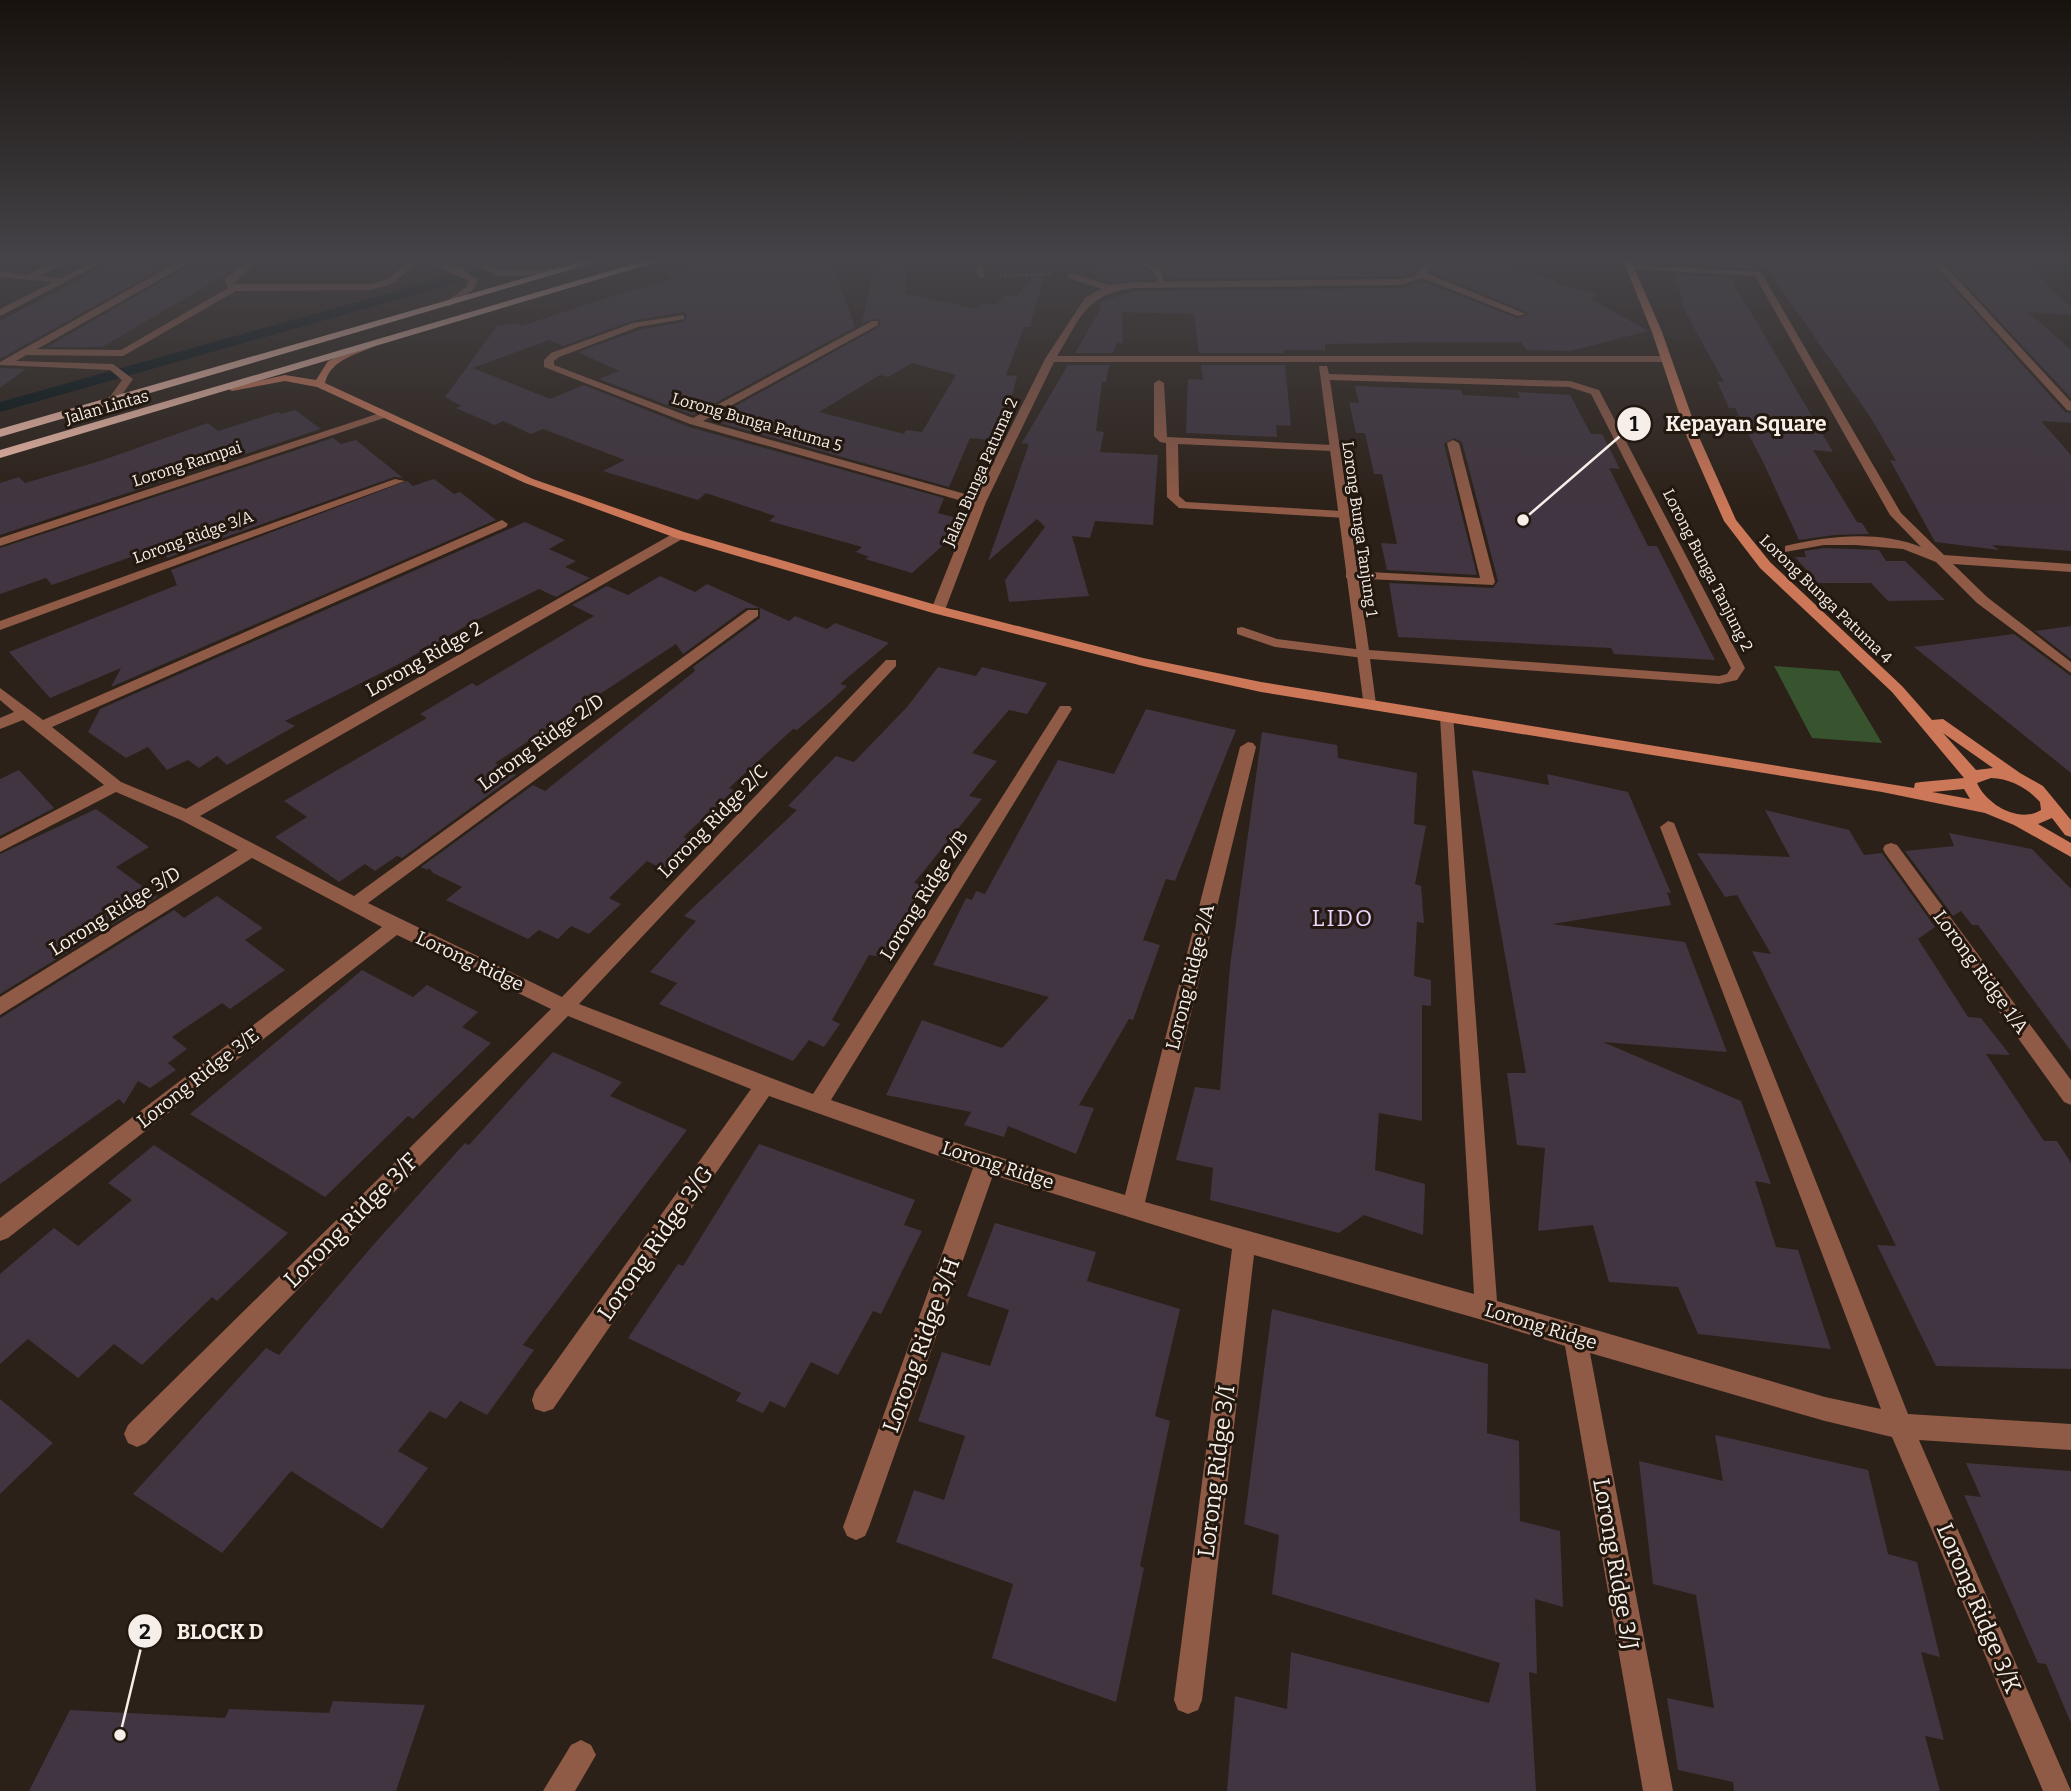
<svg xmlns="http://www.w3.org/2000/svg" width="2071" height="1791" viewBox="0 0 2071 1791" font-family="Bitter,serif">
	<rect width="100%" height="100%" fill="#2c2118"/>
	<!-- green -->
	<path fill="#37542e" d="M 1774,666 L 1839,671 L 1882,743 L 1812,738 Z"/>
	<!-- water -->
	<path fill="#031213" d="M 514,258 L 544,258 L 0,412 L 0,402 Z"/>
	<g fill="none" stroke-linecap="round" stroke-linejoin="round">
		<!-- stream -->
		<path stroke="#031213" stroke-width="5" d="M 2056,258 L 2071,271"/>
	</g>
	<!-- building -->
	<path fill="#403540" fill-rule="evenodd" d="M 733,258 L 830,258 L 855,327 L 693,415 L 599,379 L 619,371 L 578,352 L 639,330 L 684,322 L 687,315 L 684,312 L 632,321 L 563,346 L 544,337 L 549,340 L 473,368 L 550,399 L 584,385 L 689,427 L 944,498 L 938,513 L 964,520 L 960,530 L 912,573 L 865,559 L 869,557 L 856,552 L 862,547 L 769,521 L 775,516 L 706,493 L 698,500 L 603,471 L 625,460 L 543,429 L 531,434 L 503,421 L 495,425 L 456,408 L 461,406 L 445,397 L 497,326 L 516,323 L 522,326 L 621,293 L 674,279 L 665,275 L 703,263 L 708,266 Z
		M 877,258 L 909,258 L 905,294 L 979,309 L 982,304 L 995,305 L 1004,295 L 1017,296 L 1049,258 L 1030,327 L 1024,327 L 1006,375 L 1017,376 L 1000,441 L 970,438 L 949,487 L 710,420 L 879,327 L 881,321 L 878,318 L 862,323 ZM 912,363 L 956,375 L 922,432 L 906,430 L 904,434 L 819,412 L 880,375 L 888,377 Z
		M 1094,258 L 1427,258 L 1413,274 L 1401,276 L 1167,279 L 1161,264 L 1140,258 L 1136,261 L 1138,267 L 1151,273 L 1154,279 L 1110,283 L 1097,279 Z
		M 1442,258 L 1522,258 L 1514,270 L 1558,280 L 1554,283 L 1598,294 L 1591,299 L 1648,331 L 1571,351 L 1527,350 L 1521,342 L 1442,342 L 1325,344 L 1325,350 L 1284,350 L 1284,353 L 1199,353 L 1194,314 L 1122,312 L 1123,343 L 1117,343 L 1113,353 L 1075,353 L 1101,308 L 1100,302 L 1134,291 L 1401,288 L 1422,281 L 1517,318 L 1528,315 L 1527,312 L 1430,272 Z
		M 1669,258 L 1769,262 L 1767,258 L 1926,258 L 2065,412 L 2071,413 L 2071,423 L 2041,421 L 2071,455 L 2071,551 L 1992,545 L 1999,550 L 1935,542 L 1890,460 L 1896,461 L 1871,418 L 1763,263 L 1754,269 L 1672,264 Z
		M 1941,258 L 2020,258 L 2071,307 L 2071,315 L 2028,312 L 2071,350 L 2071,398 Z
		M 111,263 L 164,267 L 0,359 L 0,321 Z
		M 185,268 L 230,272 L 102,347 L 47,347 Z
		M 1675,274 L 1740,278 L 1733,282 L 1833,452 L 1813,450 L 1857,522 L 1862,523 L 1869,534 L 1835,535 L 1799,540 L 1764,464 L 1735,408 L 1729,408 L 1717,381 L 1724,382 L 1680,302 L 1684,303 L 1674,278 L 1676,278 Z
		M 1068,365 L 1109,365 L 1106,382 L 1102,382 L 1096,431 L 1104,432 L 1100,452 L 1158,455 L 1153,525 L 1095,521 L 1090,538 L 1072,536 L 1089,596 L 1009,602 L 1005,580 L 1045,527 L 1037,519 L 988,561 L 1029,444 L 1022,443 Z
		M 1201,365 L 1285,365 L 1291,426 L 1276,425 L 1277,437 L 1186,433 L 1188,379 L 1203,380 Z
		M 0,368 L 26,369 L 0,388 Z
		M 1355,386 L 1461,390 L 1463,395 L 1520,398 L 1517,392 L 1570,395 L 1591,434 L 1602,434 L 1620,469 L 1609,468 L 1648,546 L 1657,546 L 1715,660 L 1614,654 L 1611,648 L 1398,637 L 1389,583 L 1493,588 L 1498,581 L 1462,442 L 1454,438 L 1444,444 L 1477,575 L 1387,570 L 1381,543 L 1397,544 L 1382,474 L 1374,474 L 1365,433 L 1356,433 L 1349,402 L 1359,403 Z
		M 295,410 L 321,429 L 0,535 L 0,483 L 19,477 L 25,483 L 100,461 L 208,423 L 218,431 L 278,412 L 281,414 Z
		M 333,438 L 341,444 L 356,440 L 403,478 L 394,477 L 167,558 L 162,546 L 52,585 L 46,578 L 0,594 L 0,548 Z
		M 434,479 L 454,494 L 460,492 L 496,520 L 111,687 L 121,668 L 50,698 L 9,652 L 177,585 L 171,570 L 407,481 L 413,486 Z
		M 525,522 L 565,540 L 549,549 L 576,561 L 565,567 L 590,578 L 556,597 L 539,589 L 473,622 L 395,666 L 285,721 L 295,726 L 227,765 L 217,756 L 199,768 L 188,760 L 167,770 L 148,747 L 126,758 L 88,732 L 100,709 Z
		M 1824,548 L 1879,550 L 1886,561 L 1905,561 L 1945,600 L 1888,601 L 1871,583 L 1818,583 L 1795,557 L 1806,557 L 1804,551 Z
		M 660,576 L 695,592 L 707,584 L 789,621 L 795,616 L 827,629 L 835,623 L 889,643 L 840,684 L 847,686 L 830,702 L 797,730 L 793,729 L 729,788 L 734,790 L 683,837 L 693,841 L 663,869 L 647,861 L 609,898 L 621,904 L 589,934 L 571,926 L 558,939 L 539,930 L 528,939 L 446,900 L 462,887 L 433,873 L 429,868 L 427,870 L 421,867 L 533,785 L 545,791 L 695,671 L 693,667 L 760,618 L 760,608 L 746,608 L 683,654 L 676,644 L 495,763 L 516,775 L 402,858 L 397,856 L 375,871 L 365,864 L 339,882 L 275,837 L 307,817 L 284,801 L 427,718 L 420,714 L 472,683 L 477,686 L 594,616 L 572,605 L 607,586 L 628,595 Z
		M 2071,626 L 2071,659 L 2035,631 Z
		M 2014,634 L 2071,676 L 2071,773 L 1914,647 Z
		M 938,667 L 976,676 L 982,667 L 1047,683 L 1027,714 L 1009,710 L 972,753 L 997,761 L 969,796 L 982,799 L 914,883 L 926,886 L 882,957 L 869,955 L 832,1020 L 840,1024 L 824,1047 L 809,1040 L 793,1061 L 659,1004 L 677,983 L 650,972 L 696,921 L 684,916 L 797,810 L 788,806 L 836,756 L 854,762 L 907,707 Z
		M 1146,709 L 1236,730 L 1175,881 L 1166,879 L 1143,940 L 1160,945 L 1133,1020 L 1129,1019 L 1079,1105 L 1094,1108 L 1076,1154 L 1008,1126 L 1004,1137 L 964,1125 L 971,1112 L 886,1095 L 922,1020 L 1002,1048 L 1049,997 L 933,965 L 966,898 L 972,900 L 976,891 L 985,894 L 1058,760 L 1114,774 Z
		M 1262,732 L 1337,745 L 1338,758 L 1417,773 L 1414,824 L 1426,826 L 1415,884 L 1421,886 L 1424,923 L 1417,922 L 1414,976 L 1431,980 L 1431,1006 L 1422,1005 L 1422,1121 L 1379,1113 L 1375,1170 L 1425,1184 L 1423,1235 L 1364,1215 L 1339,1233 L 1210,1200 L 1213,1168 L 1176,1160 L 1195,1087 L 1220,1090 L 1230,966 Z
		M 19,770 L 54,808 L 0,836 L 0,779 Z
		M 1472,770 L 1549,785 L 1547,774 L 1628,792 L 1671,893 L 1667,892 L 1671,905 L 1552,924 L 1685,942 L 1727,1052 L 1603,1042 L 1741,1101 L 1771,1184 L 1755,1181 L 1776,1247 L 1798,1250 L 1831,1349 L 1698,1334 L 1678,1287 L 1609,1282 L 1593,1225 L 1538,1231 L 1545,1148 L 1517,1145 L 1507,1073 L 1526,1073 Z
		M 96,809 L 149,847 L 116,867 L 157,897 L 0,994 L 0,854 Z
		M 1765,810 L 1849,830 L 1864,855 L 1882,853 L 1935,927 L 1918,939 L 1968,1017 L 1981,1018 L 2010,1055 L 1986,1054 L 2044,1141 L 2057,1141 L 2071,1163 L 2071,1369 L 1936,1366 L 1877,1245 L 1896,1246 L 1752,951 L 1771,954 L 1737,895 L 1725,897 L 1697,853 L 1790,857 Z
		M 1949,833 L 2032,849 L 2071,889 L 2071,1051 L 1978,925 L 1972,925 L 1961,911 L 1953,916 L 1905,851 L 1954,846 Z
		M 217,896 L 263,928 L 245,940 L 285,970 L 230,1009 L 222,1003 L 172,1037 L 187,1049 L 168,1063 L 176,1070 L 150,1088 L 138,1081 L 124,1104 L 119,1099 L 0,1184 L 0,1018 L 174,910 L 184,918 Z
		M 362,970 L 413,997 L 427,985 L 478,1012 L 462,1027 L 491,1043 L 413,1119 L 408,1116 L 325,1197 L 190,1114 Z
		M 553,1052 L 622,1082 L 610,1096 L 687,1130 L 523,1345 L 534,1350 L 487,1415 L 460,1401 L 446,1419 L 430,1411 L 398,1451 L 428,1468 L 382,1529 L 291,1471 L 222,1553 L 133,1494 L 266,1348 L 279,1355 L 375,1243 L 465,1143 L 469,1145 Z
		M 759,1144 L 915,1200 L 904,1225 L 922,1231 L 881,1314 L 873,1311 L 838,1375 L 811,1362 L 785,1408 L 770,1401 L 763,1413 L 736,1401 L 741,1393 L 628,1338 L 678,1264 L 683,1266 Z
		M 154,1145 L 288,1233 L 217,1301 L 212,1297 L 142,1365 L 114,1344 L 78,1378 L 28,1339 L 0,1364 L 0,1274 L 54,1228 L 78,1246 L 132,1200 L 108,1183 Z
		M 995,1223 L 1096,1252 L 1087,1281 L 1180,1309 L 1155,1416 L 1170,1421 L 1140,1566 L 1144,1568 L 1116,1702 L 992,1658 L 1013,1584 L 896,1542 L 914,1490 L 944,1500 L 965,1436 L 918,1421 L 942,1352 L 990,1366 L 1009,1310 L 967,1296 Z
		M 1272,1309 L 1488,1364 L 1487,1433 L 1519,1441 L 1520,1521 L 1560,1531 L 1563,1607 L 1535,1599 L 1537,1674 L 1529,1672 L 1536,1791 L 1227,1791 L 1235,1696 L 1287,1709 L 1291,1652 L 1489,1703 L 1500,1663 L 1272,1594 L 1279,1535 L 1244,1524 Z
		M 0,1399 L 53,1443 L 0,1494 Z
		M 1715,1435 L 1868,1470 L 1888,1554 L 1917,1562 L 1940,1657 L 1921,1652 L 1944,1740 L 1925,1736 L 1940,1791 L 1734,1791 L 1733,1782 L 1678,1770 L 1667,1698 L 1714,1708 L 1696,1595 L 1653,1584 L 1639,1461 L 1723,1481 Z
		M 1966,1463 L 2071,1471 L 2071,1723 L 2046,1664 L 2038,1663 L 1964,1495 L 1981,1497 Z
		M 333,1701 L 425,1705 L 396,1791 L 29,1791 L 70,1710 L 225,1718 L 229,1709 L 329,1713 Z"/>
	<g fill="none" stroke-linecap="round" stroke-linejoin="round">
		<!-- path -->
		<path stroke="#7c726b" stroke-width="2.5" stroke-dasharray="2.5 2" stroke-linecap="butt" d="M 999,276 L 1053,274"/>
		<!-- lane -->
		<path fill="#8f5a46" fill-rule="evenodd" d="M 63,258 L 74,258 L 39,276 L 63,279 L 63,283 L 0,277 L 0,271 L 27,275 Z
			M 252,258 L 261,258 L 233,284 L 370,284 L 386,280 L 414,258 L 422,259 L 392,284 L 370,290 L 236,291 L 123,356 L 24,355 L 19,352 L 24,349 L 121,350 L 228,288 L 225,279 Z
			M 975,258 L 983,258 L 984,278 L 977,276 Z
			M 1139,261 L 1160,267 L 1166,286 L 1160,286 L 1153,271 L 1139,265 Z
			M 1071,273 L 1112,286 L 1113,288 L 1109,291 L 1068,278 L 1068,274 Z
			M 1159,380 L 1164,383 L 1167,437 L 1332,445 L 1338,448 L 1332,451 L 1178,444 L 1179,496 L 1186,502 L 1342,511 L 1348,515 L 1346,518 L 1179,508 L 1167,497 L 1166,443 L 1160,442 L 1154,436 L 1154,383 Z
			M 1453,440 L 1459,443 L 1495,582 L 1493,585 L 1346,578 L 1346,572 L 1351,571 L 1480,578 L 1447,443 Z
			M 1242,627 L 1277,639 L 1363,650 L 1370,654 L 1363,658 L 1275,647 L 1237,634 L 1237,628 Z"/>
		<!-- street -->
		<path fill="#8f5a46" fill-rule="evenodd" d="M 101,258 L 111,258 L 0,316 L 0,309 Z
			M 185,258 L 434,258 L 461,268 L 478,280 L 473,290 L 450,306 L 447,305 L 447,301 L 466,287 L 469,281 L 428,262 L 191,262 L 16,361 L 113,364 L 133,379 L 116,403 L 107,401 L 122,380 L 110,370 L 0,365 L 0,362 Z
			M 462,258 L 473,258 L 499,270 L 554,269 L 558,272 L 554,275 L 498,276 Z
			M 1430,258 L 1439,258 L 1426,273 L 1526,314 L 1518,316 L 1422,278 L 1401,285 L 1134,288 C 1085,294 1081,318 1057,356 L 1667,356 L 1672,359 L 1667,362 L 1054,362 L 986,502 L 945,610 L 938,614 L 931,610 L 973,504 L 690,424 L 544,367 L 544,360 L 551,353 L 633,323 L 684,315 L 684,319 L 638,327 L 559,357 L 554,361 L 554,365 L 693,418 L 872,321 L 878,321 L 878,325 L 703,421 L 976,497 L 1045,359 L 1085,298 L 1106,286 L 1134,282 L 1401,279 L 1414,276 Z
			M 1929,258 L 1938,258 L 2071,402 L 2071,411 L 2067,410 Z
			M 1627,264 L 1761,272 L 1901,513 L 1944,555 L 2071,564 L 2071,572 L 1953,564 L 1987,597 L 2071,662 L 2071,673 L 1977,603 L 1936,562 L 1903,549 L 1856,545 L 1824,545 L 1785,552 L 1785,546 C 1827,536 1879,530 1921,547 L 1890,515 L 1755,276 L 1630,269 Z
			M 1319,366 L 1327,366 L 1329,374 L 1570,381 L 1599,390 L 1745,668 L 1737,680 L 1719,684 L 1370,659 L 1376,704 L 1369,709 L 1364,707 ZM 1330,380 L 1569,387 L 1591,394 L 1731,668 L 1727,674 L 1719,676 L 1369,650 Z
			M 383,412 L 388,415 L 387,417 L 0,546 L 0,538 Z
			M 395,479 L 405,481 L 0,630 L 0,621 Z
			M 502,520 L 508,524 L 506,527 L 52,727 L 121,782 L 186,809 L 676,532 L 684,532 L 684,538 L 200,816 L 354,896 L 748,610 L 758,610 L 758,616 L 368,903 L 562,997 L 886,660 L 896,660 L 896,666 L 579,1004 L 813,1094 L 1060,706 L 1070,706 L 1072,709 L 831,1100 L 986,1153 L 1125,1195 L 1240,747 L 1248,742 L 1253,743 L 1256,747 L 1145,1202 L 1474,1294 L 1440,717 L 1443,714 L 1453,714 L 1497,1301 L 1825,1397 L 1881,1409 L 1660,827 L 1668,821 L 1674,823 L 1908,1414 L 2071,1424 L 2071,1450 L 1919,1440 L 2071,1791 L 2043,1791 L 1892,1437 L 1825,1421 L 1590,1353 L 1673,1791 L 1643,1791 L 1565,1346 L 1486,1321 L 1254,1255 L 1202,1700 L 1198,1710 L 1188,1714 L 1178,1710 L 1174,1700 L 1232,1249 L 993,1175 L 869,1527 L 865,1536 L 856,1540 L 847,1536 L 843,1527 L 973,1168 L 769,1096 L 553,1409 L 544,1412 L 535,1409 L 532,1400 L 535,1391 L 751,1089 L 568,1016 L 146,1443 L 137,1447 L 128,1443 L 124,1434 L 128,1425 L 551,1009 L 397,935 L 8,1238 L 0,1241 L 0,1218 L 382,927 L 252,858 L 0,1015 L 0,997 L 238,850 L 181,820 L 116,792 L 0,852 L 0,839 L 104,785 L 23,720 L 0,729 L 0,718 L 14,712 L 0,700 L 0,688 L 43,720 Z
			M 1891,843 L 1897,845 L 2071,1080 L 2071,1105 L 2064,1102 L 1885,853 L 1883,849 L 1885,845 Z
			M 581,1740 L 591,1745 L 596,1755 L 575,1791 L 543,1791 L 571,1745 Z"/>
		<!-- secondary -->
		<path fill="#cc7757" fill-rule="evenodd" d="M 1622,258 L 1630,258 L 1662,332 L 1699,437 L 1736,520 L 1770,562 L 1902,686 L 1932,720 L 1943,719 L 2020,773 L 2043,786 L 2071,820 L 2071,837 L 2065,835 L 2052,818 L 2038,824 L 2071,843 L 2071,857 L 2014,825 L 1985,813 L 1882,792 L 1261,692 L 1143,666 L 933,613 L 676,538 L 525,483 L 317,387 L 285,381 L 232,391 L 227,388 L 285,375 L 316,380 L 328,361 L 372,341 L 377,344 L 375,346 C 357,354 330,360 325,383 L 533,479 L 684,532 L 943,607 L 1143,658 L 1261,682 L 1914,788 L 1915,783 L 1921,782 L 1964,778 L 1892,692 L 1760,568 L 1724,521 L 1687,437 L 1652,332 ZM 1943,733 L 1993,768 L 1976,770 ZM 1991,778 C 2011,779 2026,787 2040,802 L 2041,810 C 2019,824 1986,804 1977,783 ZM 1964,789 L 1970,799 L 1932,792 Z"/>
		<!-- highway -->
		<path fill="#f3bda9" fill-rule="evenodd" d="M 594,258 L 610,258 L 0,437 L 0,429 Z
			M 654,258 L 670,258 L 0,458 L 0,450 Z"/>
	</g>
	<!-- sky -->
	<linearGradient id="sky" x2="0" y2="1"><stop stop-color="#18120d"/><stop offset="0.51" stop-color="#454348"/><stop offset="1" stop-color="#454348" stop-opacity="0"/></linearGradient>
	<rect width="2071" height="509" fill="url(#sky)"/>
	<g text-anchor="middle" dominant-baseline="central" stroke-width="6" stroke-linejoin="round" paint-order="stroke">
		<!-- far-street labels -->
		<g font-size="16" fill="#f6efe9" stroke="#22180f">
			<text transform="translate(107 407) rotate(-16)">Jalan Lintas</text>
			<text transform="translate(757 422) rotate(16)">Lorong Bunga Patuma 5</text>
			<text transform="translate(187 464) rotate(-18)">Lorong Rampai</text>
			<text transform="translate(980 472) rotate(-66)">Jalan Bunga Patuma 2</text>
			<text transform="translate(1360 529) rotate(82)">Lorong Bunga Tanjung 1</text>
			<text transform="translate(193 537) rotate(-20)">Lorong Ridge 3/A</text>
			<text transform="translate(1708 570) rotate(63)">Lorong Bunga Tanjung 2</text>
			<text transform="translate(1826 599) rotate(44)">Lorong Bunga Patuma 4</text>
		</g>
		<!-- street labels -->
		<g font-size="19" fill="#f6efe9" stroke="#22180f">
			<text transform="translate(424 659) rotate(-30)">Lorong Ridge 2</text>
			<text transform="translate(541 742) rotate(-36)">Lorong Ridge 2/D</text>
			<text transform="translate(713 821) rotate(-46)">Lorong Ridge 2/C</text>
			<text transform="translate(924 895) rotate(-58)">Lorong Ridge 2/B</text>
			<text transform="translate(115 911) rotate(-32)">Lorong Ridge 3/D</text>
			<text transform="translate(470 961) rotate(25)">Lorong Ridge</text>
			<text transform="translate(1981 972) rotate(54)">Lorong Ridge 1/A</text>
			<text transform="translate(1190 977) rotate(-76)">Lorong Ridge 2/A</text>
			<text transform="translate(198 1078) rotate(-38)">Lorong Ridge 3/E</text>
			<text transform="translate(998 1165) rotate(18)">Lorong Ridge</text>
			<text transform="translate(1541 1326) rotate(17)">Lorong Ridge</text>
		</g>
		<!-- quarter labels -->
		<g font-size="23" letter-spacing="2" fill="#edd5fd" stroke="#22180f">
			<text x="1343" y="918">LIDO</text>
		</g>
		<!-- near-street labels -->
		<g font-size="23" fill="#f6efe9" stroke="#22180f">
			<text transform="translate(351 1220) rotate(-45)">Lorong Ridge 3/F</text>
			<text transform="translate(655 1243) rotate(-55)">Lorong Ridge 3/G</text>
			<text transform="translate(921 1345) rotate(-70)">Lorong Ridge 3/H</text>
			<text transform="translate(1216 1471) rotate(-83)">Lorong Ridge 3/I</text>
			<text transform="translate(1616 1564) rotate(80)">Lorong Ridge 3/J</text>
			<text transform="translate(1979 1608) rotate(67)">Lorong Ridge 3/K</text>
		</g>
	</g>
	<!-- callouts -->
	<path fill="none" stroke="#f6efe9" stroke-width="2.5" d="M1523 520L1634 424M120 1735L145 1631"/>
	<g fill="#f6efe9" stroke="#22180f" stroke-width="2.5">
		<circle cx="1523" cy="520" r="7"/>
		<circle cx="120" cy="1735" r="7"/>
		<circle cx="1634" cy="424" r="18"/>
		<circle cx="145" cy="1631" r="18"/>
	</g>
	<g font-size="21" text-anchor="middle" font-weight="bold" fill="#111">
		<text x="1634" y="431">1</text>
		<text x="145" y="1639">2</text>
	</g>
	<g font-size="21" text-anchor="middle" font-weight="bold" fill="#f6efe9" stroke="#22180f" stroke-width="6" stroke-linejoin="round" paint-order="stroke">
		<text x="1746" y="431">Kepayan Square</text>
		<text x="220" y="1639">BLOCK D</text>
	</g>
</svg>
